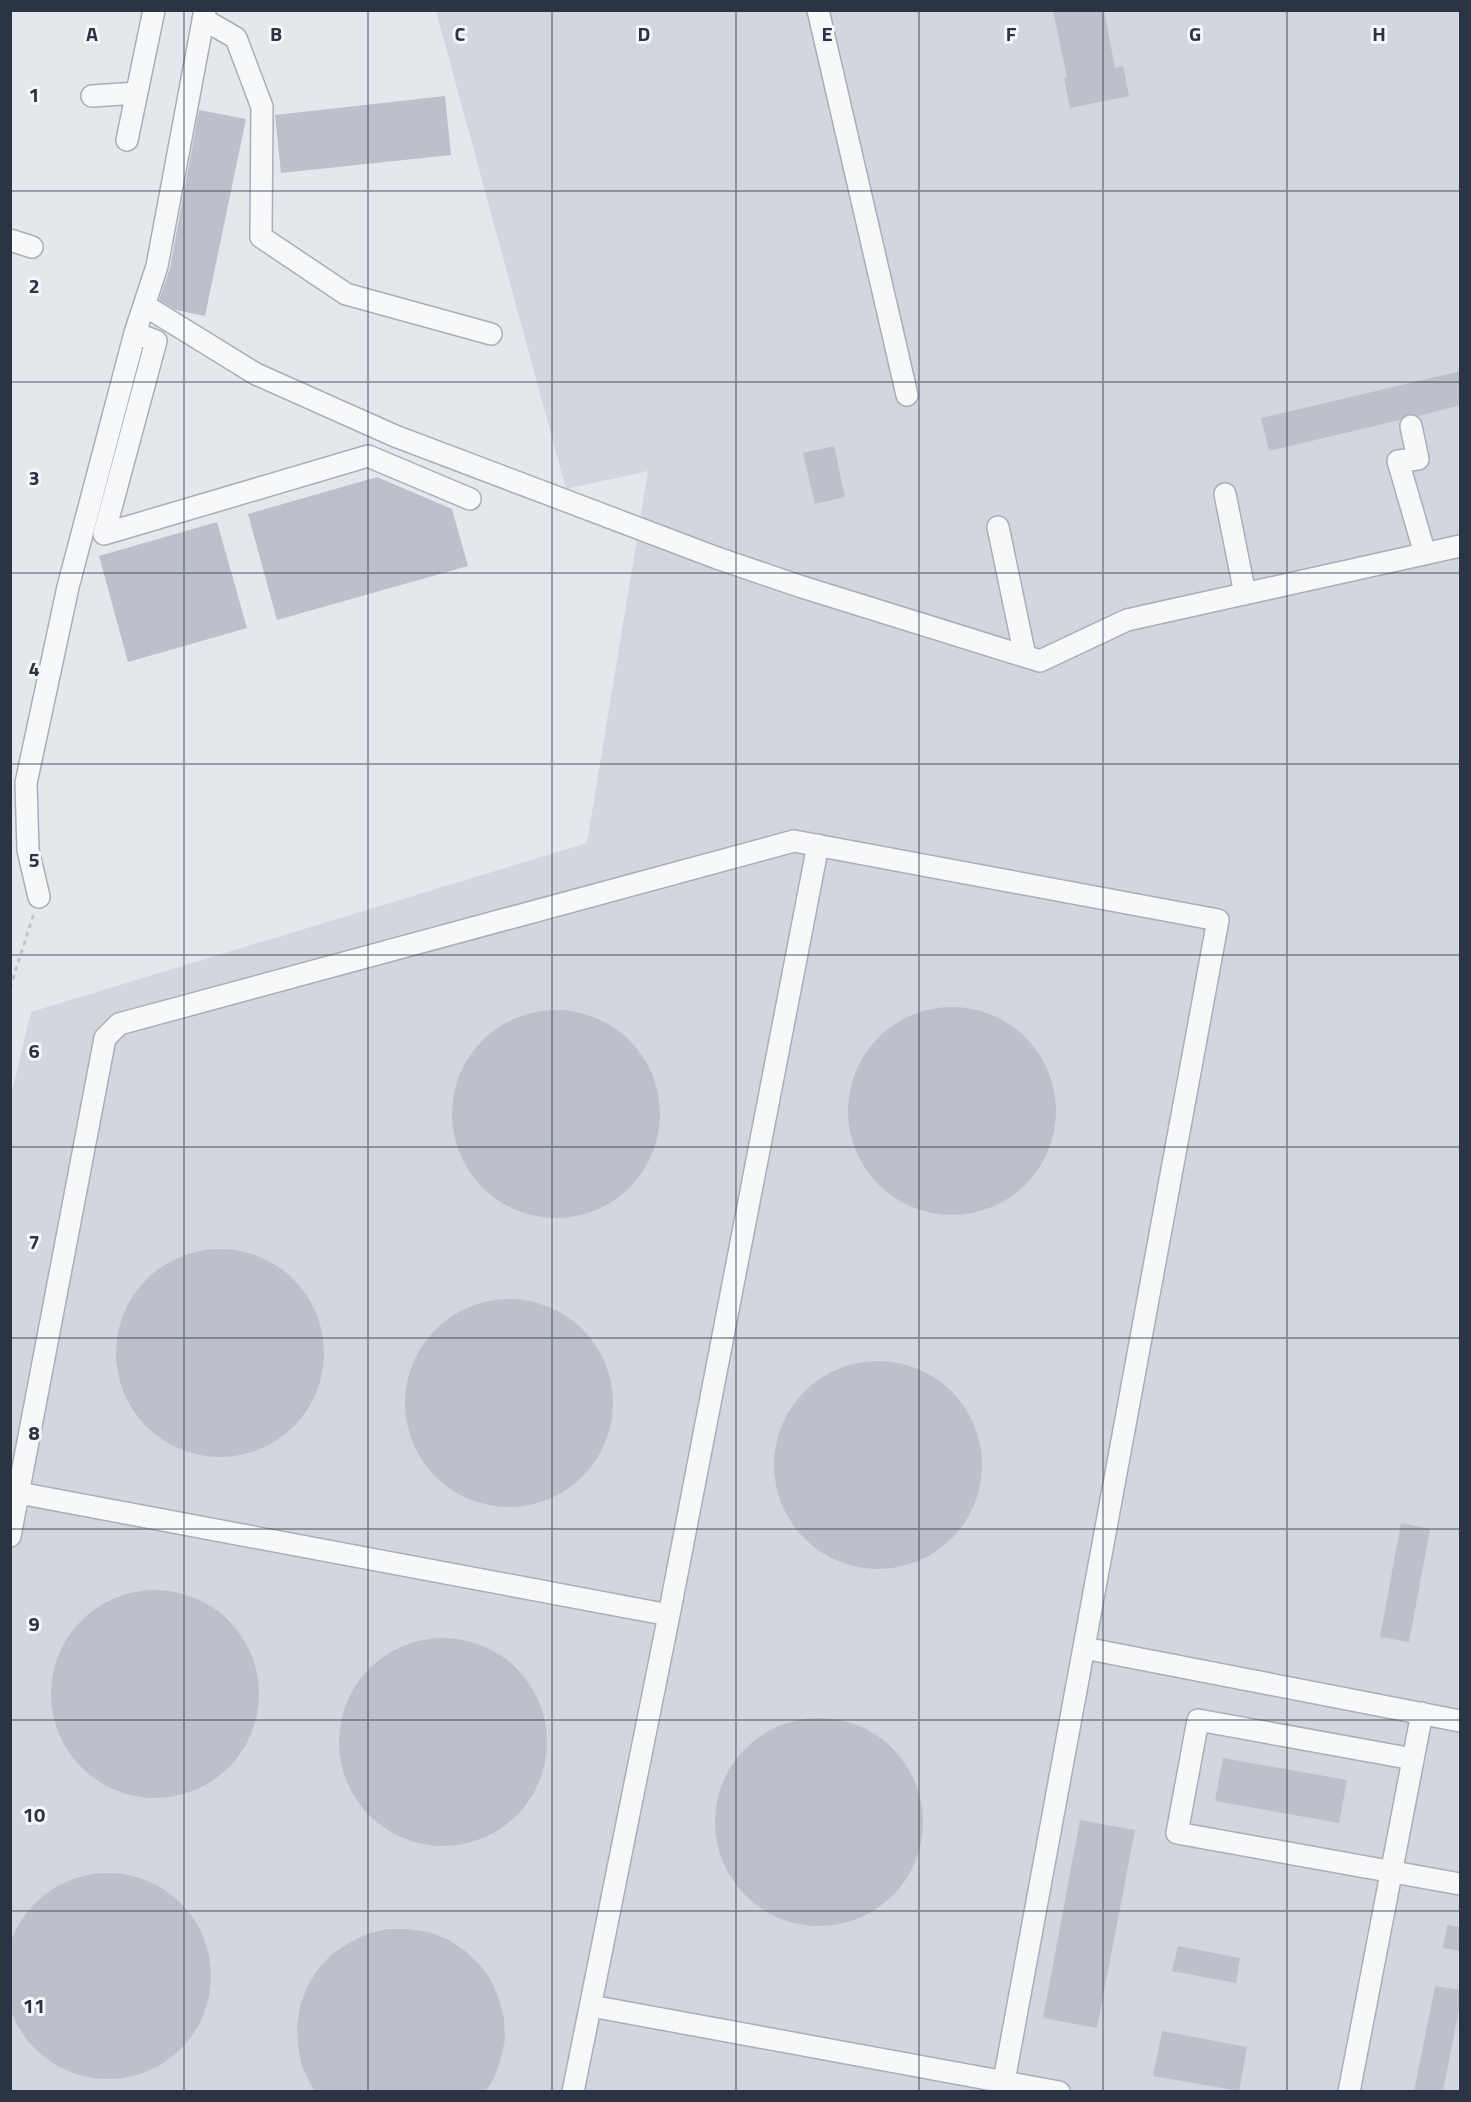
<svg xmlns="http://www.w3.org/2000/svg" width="1471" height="2102" viewBox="0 0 1471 2102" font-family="'Titillium Web',sans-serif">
	<rect width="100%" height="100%" fill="#e4e7ec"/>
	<!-- built -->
	<path fill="#d2d6de" d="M 436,11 L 1460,11 L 1460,2091 L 11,2092 L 10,1099 L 31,1012 L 587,843 L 648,471 L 566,489 Z"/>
	<!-- building -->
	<path fill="#bbc0ca" d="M 1053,10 L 1104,10 L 1115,68 L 1123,66 L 1129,96 L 1070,108 L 1064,78 L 1067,78 Z
		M 445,96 L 451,155 L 281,173 L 275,115 Z
		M 199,110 L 246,119 L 205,316 L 176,310 L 159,300 L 170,268 Z
		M 1461,371 L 1461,405 L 1418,416 L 1408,414 L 1400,420 L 1269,451 L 1261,418 Z
		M 834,446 L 845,497 L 815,504 L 803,453 Z
		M 377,477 L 452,509 L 468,566 L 277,620 L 248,514 Z
		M 217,522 L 247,628 L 128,662 L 99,556 Z
		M848 1111a104 104 0 1 1 208 0a104 104 0 1 1-208 0Z
		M452 1114a104 104 0 1 1 208 0a104 104 0 1 1-208 0Z
		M116 1353a104 104 0 1 1 208 0a104 104 0 1 1-208 0Z
		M405 1403a104 104 0 1 1 208 0a104 104 0 1 1-208 0Z
		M774 1465a104 104 0 1 1 208 0a104 104 0 1 1-208 0Z
		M 1401,1523 L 1430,1529 L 1409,1642 L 1380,1637 Z
		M51 1694a104 104 0 1 1 208 0a104 104 0 1 1-208 0Z
		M339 1742a104 104 0 1 1 208 0a104 104 0 1 1-208 0Z
		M715 1822a104 104 0 1 1 208 0a104 104 0 1 1-208 0Z
		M 1223,1758 L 1347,1780 L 1339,1823 L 1215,1801 Z
		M 1080,1820 L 1135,1830 L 1097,2028 L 1043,2018 Z
		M5 1976a103 103 0 1 1 206 0a103 103 0 1 1-206 0Z
		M 1447,1925 L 1461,1927 L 1461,1951 L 1443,1948 Z
		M 387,1929 L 408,1929 L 428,1932 L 447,1939 L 464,1950 L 479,1964 L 491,1980 L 499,1999 L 504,2018 L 505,2039 L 501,2059 L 494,2078 L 486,2091 L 315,2091 L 311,2085 L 302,2066 L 298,2046 L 297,2026 L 300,2006 L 307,1987 L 318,1969 L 332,1954 L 349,1943 L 367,1934 Z
		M 1178,1946 L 1240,1958 L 1236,1983 L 1172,1971 Z
		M 1435,1986 L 1461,1990 L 1461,2000 L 1443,2091 L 1414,2091 Z
		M 1162,2031 L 1247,2047 L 1239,2091 L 1153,2076 Z"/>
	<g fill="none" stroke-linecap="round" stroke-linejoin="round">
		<defs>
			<path id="minor" d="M 818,10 L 907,395
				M 203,19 L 236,38 L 262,107 L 261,237 L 346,294 L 491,334
				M 92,96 L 137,93
				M 127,140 L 154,10
				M 10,240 L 32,247
				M 144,305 L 256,374 L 395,436 L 717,558 L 799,586 L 1040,661 L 1127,620 L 1460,546
				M 135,333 L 156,341 L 104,534 L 368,456 L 470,499
				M 1411,426 L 1418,459 L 1398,461 L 1425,554
				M 1225,494 L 1245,594
				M 998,527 L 1025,656
				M 39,897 L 28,850 L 26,783 L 68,587 L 135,333 L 157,266 L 205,10
				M 19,1493 L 669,1615
				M 10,1536 L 105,1038 L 119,1024 L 794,841 L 1218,920 L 1004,2081
				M 1084,1648 L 1460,1721
				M 1413,1759 L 1198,1720 L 1177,1833 L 1460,1884
				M 591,2006 L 1059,2092
				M 573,2092 L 669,1615 L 818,845
				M 1349,2092 L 1422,1713"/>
		</defs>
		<!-- minor casing -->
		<use href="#minor" stroke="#a9aeb7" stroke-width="24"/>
		<!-- path -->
		<path stroke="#c2c5cb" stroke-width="3" stroke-dasharray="4.5 4.5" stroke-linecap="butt" d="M 10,988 L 34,913"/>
		<!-- minor -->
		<use href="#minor" stroke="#f7f8fa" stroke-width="21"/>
	</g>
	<!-- grid -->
	<path fill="none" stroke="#2b3445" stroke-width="1.5" stroke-opacity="0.55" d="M 184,10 L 184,2092M 368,10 L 368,2092M 552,10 L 552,2092M 736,10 L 736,2092M 919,10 L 919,2092M 1103,10 L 1103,2092M 1287,10 L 1287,2092M 10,191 L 1460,191M 10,382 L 1460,382M 10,573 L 1460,573M 10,764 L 1460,764M 10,955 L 1460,955M 10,1147 L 1460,1147M 10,1338 L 1460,1338M 10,1529 L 1460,1529M 10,1720 L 1460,1720M 10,1911 L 1460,1911"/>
	<g font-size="20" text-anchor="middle" font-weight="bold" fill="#2b3445" stroke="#f4f6f9" stroke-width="6" stroke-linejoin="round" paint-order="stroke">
		<text x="92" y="41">A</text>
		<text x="276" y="41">B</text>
		<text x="460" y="41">C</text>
		<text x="644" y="41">D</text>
		<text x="827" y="41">E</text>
		<text x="1011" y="41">F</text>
		<text x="1195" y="41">G</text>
		<text x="1379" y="41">H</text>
		<text x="34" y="102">1</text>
		<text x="34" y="293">2</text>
		<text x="34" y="485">3</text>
		<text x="34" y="676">4</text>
		<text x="34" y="867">5</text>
		<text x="34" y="1058">6</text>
		<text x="34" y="1249">7</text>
		<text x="34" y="1440">8</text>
		<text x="34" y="1631">9</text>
		<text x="34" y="1822">10</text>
		<text x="34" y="2013">11</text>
	</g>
	<!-- border -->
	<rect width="1471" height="2102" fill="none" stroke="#2b3445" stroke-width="24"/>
</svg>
